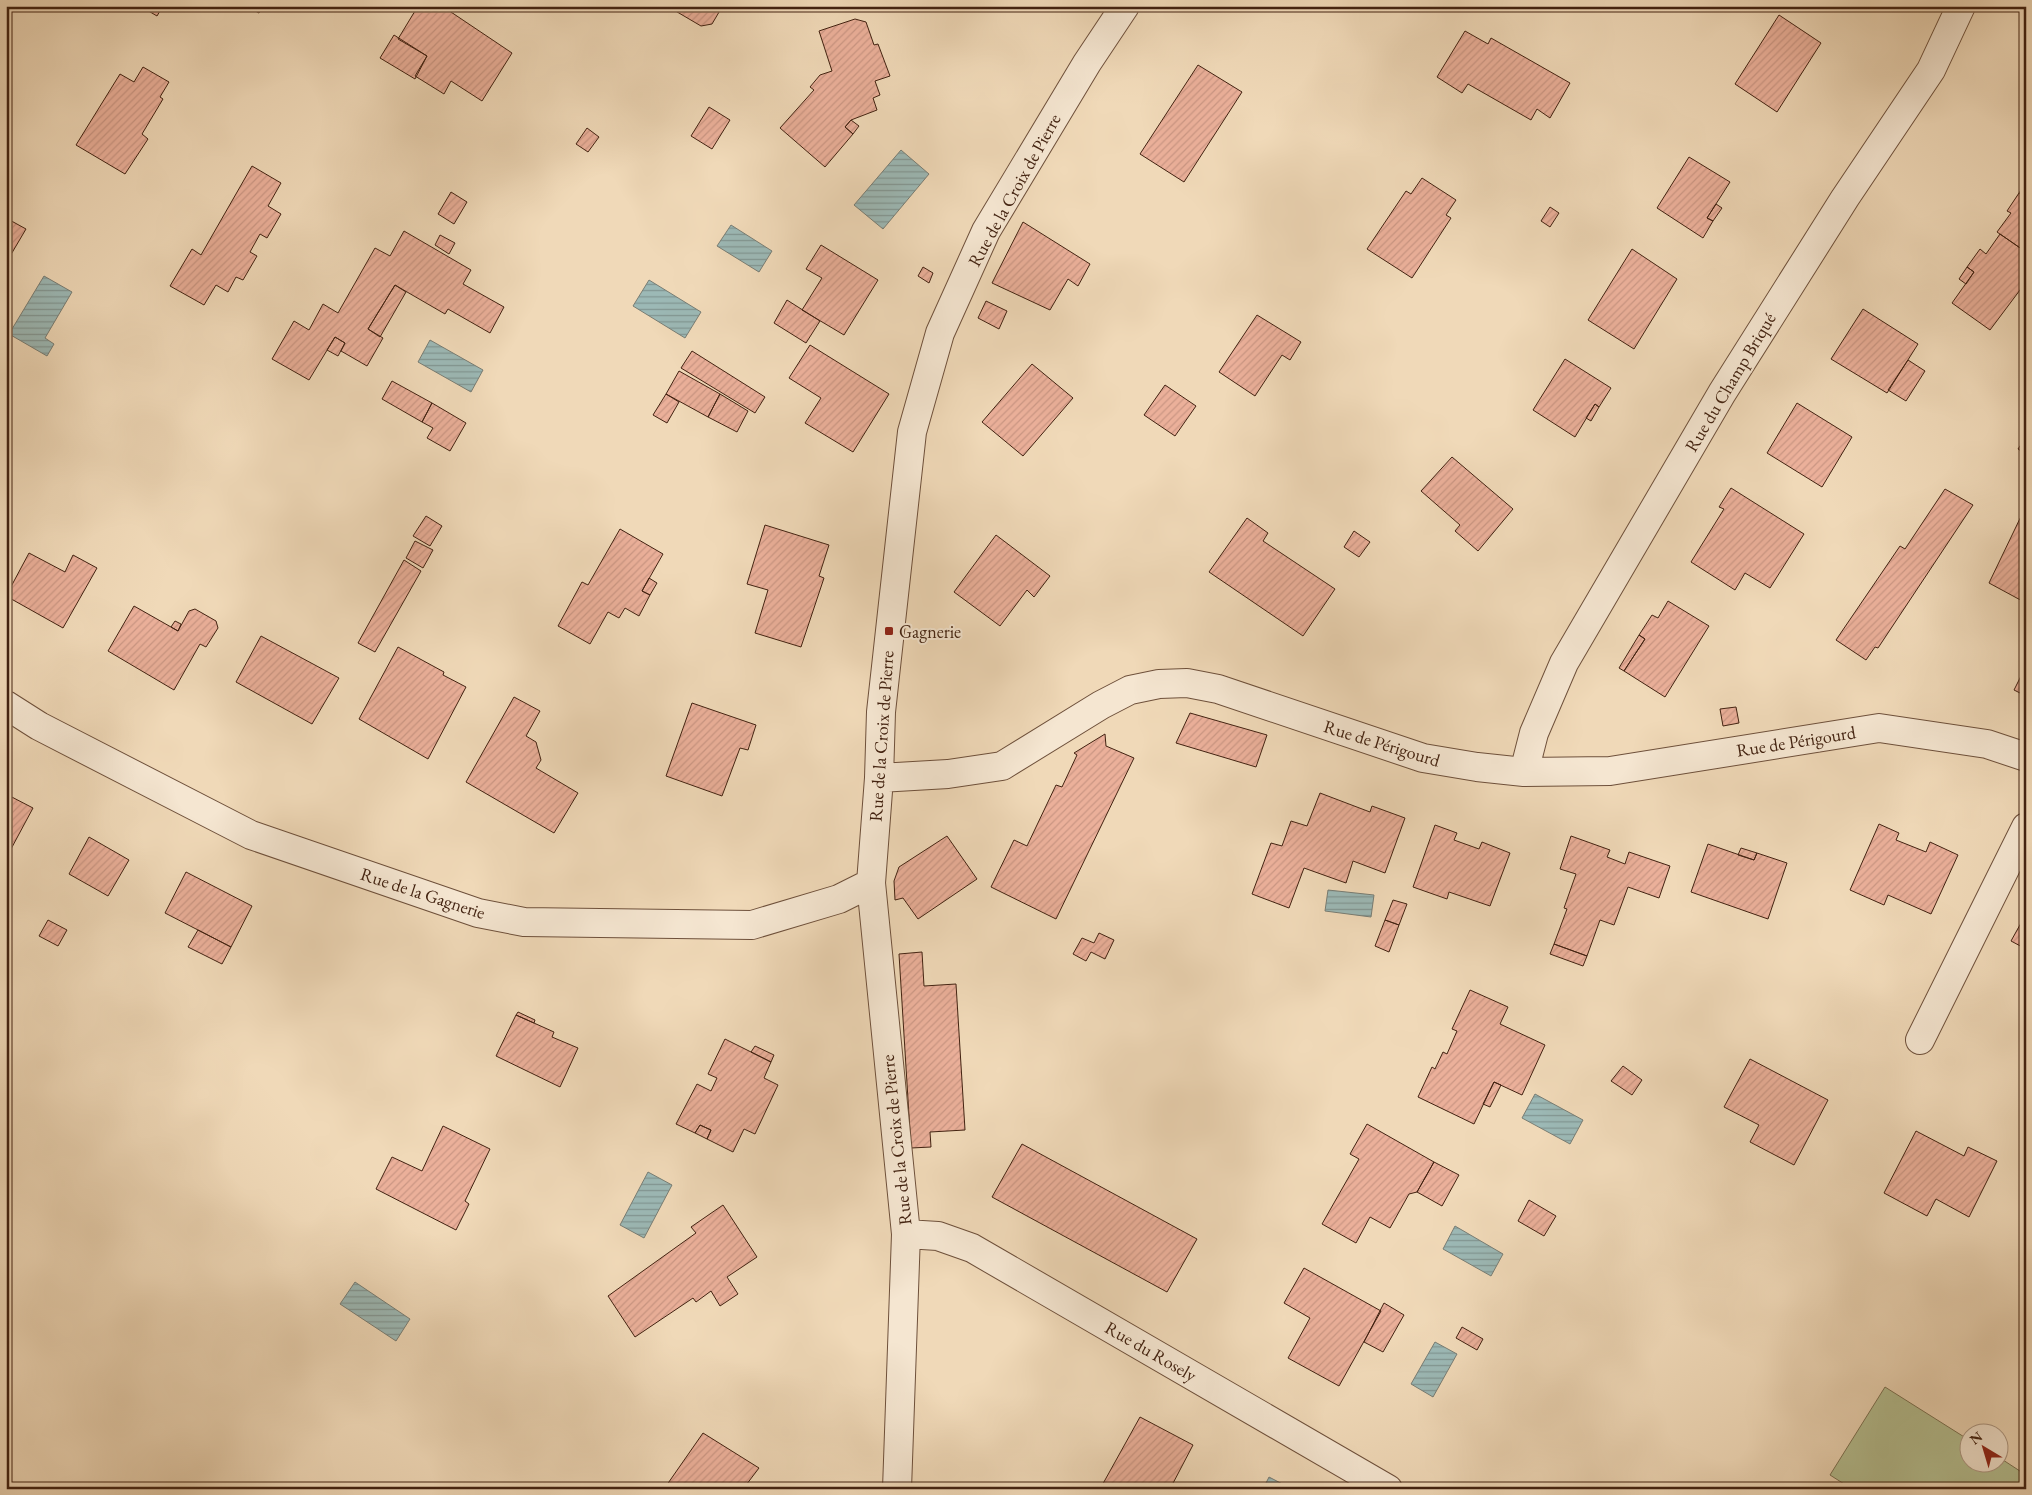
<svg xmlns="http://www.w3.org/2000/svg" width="2032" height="1495" viewBox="0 0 2032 1495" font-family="'EB Garamond',serif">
	<defs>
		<pattern id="water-rules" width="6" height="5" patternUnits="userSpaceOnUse" patternTransform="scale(1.25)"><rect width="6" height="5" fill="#9cb9b6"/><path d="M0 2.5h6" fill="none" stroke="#819693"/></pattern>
		<pattern id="building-hatch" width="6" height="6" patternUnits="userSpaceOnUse" patternTransform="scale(1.25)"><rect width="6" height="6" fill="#ebb09a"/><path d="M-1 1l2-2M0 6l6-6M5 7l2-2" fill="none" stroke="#cb9784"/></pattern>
	</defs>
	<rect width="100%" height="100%" fill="#f0d9b8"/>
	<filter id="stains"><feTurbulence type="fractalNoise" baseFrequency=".004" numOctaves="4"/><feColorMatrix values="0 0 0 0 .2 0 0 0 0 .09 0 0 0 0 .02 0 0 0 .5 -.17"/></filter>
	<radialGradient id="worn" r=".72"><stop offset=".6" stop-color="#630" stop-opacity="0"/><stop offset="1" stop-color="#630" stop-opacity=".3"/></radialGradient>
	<!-- pitch -->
	<path fill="#b5c092" stroke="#7c7152" d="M 1885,1387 L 1969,1440 L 1970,1462 L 2000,1462 L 2000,1458 L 2026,1475 L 2026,1489 L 1852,1489 L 1830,1475 Z"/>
	<!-- water -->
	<path fill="url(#water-rules)" stroke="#787d74" d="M 901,150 L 929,174 L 883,229 L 854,205 Z
		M 731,225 L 772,251 L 759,272 L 717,246 Z
		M 44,276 L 72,292 L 45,338 L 54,344 L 47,356 L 9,334 Z
		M 649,280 L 701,312 L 685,338 L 633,306 Z
		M 430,340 L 483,370 L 471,392 L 418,362 Z
		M 1328,890 L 1374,895 L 1371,917 L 1325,911 Z
		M 1535,1094 L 1583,1120 L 1570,1144 L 1522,1118 Z
		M 648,1172 L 672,1185 L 644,1238 L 620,1225 Z
		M 1455,1226 L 1503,1254 L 1491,1276 L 1443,1249 Z
		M 355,1282 L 410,1319 L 396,1341 L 340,1304 Z
		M 1435,1342 L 1457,1354 L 1433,1397 L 1411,1384 Z
		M 1269,1477 L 1292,1489 L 1263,1489 Z"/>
	<!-- building -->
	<path fill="url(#building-hatch)" stroke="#422211" d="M 140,6 L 163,6 L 157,16 Z
		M 246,6 L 263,6 L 259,13 Z
		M 418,6 L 442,6 L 512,53 L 482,101 L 451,81 L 444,94 L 415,76 L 427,56 L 398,39 Z
		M 667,6 L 721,6 L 722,7 L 712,24 L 701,26 Z
		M 1779,15 L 1821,43 L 1777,112 L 1735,84 Z
		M 855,19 L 866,22 L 874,45 L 878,44 L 890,76 L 875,81 L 880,95 L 873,98 L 877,110 L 851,120 L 845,127 L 853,134 L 825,167 L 780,128 L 814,90 L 810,87 L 820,75 L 832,71 L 819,31 Z
		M 1465,31 L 1488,44 L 1491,38 L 1570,83 L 1550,118 L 1537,109 L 1531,120 L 1468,84 L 1462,93 L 1437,77 Z
		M 394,35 L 427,56 L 415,79 L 380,58 Z
		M 1198,65 L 1242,92 L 1184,182 L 1140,154 Z
		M 143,67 L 169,82 L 160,97 L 163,99 L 142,134 L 148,139 L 125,174 L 76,145 L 120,74 L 134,82 Z
		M 709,107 L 730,120 L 712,149 L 691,136 Z
		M 851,120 L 859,126 L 853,134 L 845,127 Z
		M 587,128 L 599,137 L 588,152 L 576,144 Z
		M 1689,157 L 1730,182 L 1707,218 L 1713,221 L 1703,238 L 1657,208 Z
		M 252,166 L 281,183 L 268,206 L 281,214 L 267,238 L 260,234 L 250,252 L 257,256 L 243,280 L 236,277 L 228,292 L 216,285 L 204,305 L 170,286 L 192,249 L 201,255 Z
		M 1422,178 L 1456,200 L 1446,215 L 1451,218 L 1412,278 L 1367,249 L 1406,191 L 1411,194 Z
		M 2026,182 L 2026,196 L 2025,197 L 2019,193 Z
		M 451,192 L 467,202 L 454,224 L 438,214 Z
		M 2019,193 L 2026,196 L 2026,252 L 1997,232 L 2011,213 L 2007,211 Z
		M 1716,204 L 1722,208 L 1713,221 L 1707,218 Z
		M 1550,207 L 1559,213 L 1550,227 L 1541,221 Z
		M 6,218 L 26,229 L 6,263 Z
		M 1023,222 L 1090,264 L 1078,286 L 1068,279 L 1050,310 L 992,283 Z
		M 404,231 L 471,270 L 463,284 L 504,307 L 490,333 L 448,309 L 445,314 L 395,285 L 368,329 L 383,338 L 367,366 L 341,351 L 345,343 L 335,337 L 309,380 L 272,359 L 294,321 L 309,330 L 323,304 L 338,313 L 375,248 L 390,256 Z
		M 2000,234 L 2026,252 L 2026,282 L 1990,330 L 1952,303 L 1974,272 L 1967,267 L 1980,249 L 1986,254 Z
		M 440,235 L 455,243 L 449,254 L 435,245 Z
		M 821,245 L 878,280 L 844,335 L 802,310 L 822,278 L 806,269 Z
		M 1632,249 L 1677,279 L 1634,349 L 1588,320 Z
		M 923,267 L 933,273 L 929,283 L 918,276 Z
		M 1967,267 L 1974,272 L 1966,284 L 1959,279 Z
		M 395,285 L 406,292 L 380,337 L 368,329 Z
		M 787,300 L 820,321 L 806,343 L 774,323 Z
		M 986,301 L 1007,311 L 999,329 L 978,318 Z
		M 1863,309 L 1918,344 L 1887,393 L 1831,359 Z
		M 1257,315 L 1301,342 L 1290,360 L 1282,355 L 1255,396 L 1219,372 Z
		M 335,337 L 345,343 L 338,356 L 327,350 Z
		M 810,345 L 889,394 L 853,452 L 805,423 L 821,398 L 789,378 Z
		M 692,351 L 765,397 L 755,413 L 681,368 Z
		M 1565,359 L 1611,388 L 1599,407 L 1595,404 L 1575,437 L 1533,410 Z
		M 1908,360 L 1925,371 L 1906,401 L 1888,390 Z
		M 1032,364 L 1073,398 L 1023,456 L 982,422 Z
		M 679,371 L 720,394 L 708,417 L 666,394 Z
		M 392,381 L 432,403 L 422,422 L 382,399 Z
		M 1165,385 L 1196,406 L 1175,436 L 1144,415 Z
		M 666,394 L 679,402 L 667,423 L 653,415 Z
		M 720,394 L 748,411 L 737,432 L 708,417 Z
		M 432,403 L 466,423 L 450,451 L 427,438 L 433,428 L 422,422 Z
		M 1797,403 L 1852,437 L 1822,487 L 1767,453 Z
		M 1595,404 L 1599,407 L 1591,421 L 1586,418 Z
		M 2026,437 L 2026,454 L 2018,449 Z
		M 1452,457 L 1513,509 L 1478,551 L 1455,531 L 1460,525 L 1421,491 Z
		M 1731,488 L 1804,534 L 1770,588 L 1745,573 L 1735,590 L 1691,562 L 1724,509 L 1719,507 Z
		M 1945,489 L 1973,505 L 1878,648 L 1875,647 L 1866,660 L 1836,640 L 1900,546 L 1905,549 Z
		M 2026,506 L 2026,603 L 1989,583 Z
		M 426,516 L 442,526 L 430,546 L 413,536 Z
		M 1247,518 L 1268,533 L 1263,541 L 1335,589 L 1303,636 L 1209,572 Z
		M 765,525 L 829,545 L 819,576 L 824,578 L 801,647 L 755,633 L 768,590 L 747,584 Z
		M 620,529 L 663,554 L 642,591 L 650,595 L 639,616 L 625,608 L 619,618 L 608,612 L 590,644 L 558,626 L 582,582 L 588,585 Z
		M 1354,531 L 1370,542 L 1359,557 L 1344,547 Z
		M 996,535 L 1050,576 L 1034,597 L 1027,590 L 1000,626 L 954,592 Z
		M 415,541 L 433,550 L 423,568 L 406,558 Z
		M 29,553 L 65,572 L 73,555 L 97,568 L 63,628 L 6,596 Z
		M 404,560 L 421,571 L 375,652 L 358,643 Z
		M 649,578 L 657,583 L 650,595 L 642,591 Z
		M 1668,601 L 1709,626 L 1665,697 L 1624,671 L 1645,639 L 1639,635 L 1652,615 L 1658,618 Z
		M 134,606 L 178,631 L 189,611 L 195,609 L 216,621 L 218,628 L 206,647 L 200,644 L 174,690 L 108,651 Z
		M 175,621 L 181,624 L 178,631 L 171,627 Z
		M 1639,635 L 1645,639 L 1624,671 L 1619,668 Z
		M 261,636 L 339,678 L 312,724 L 236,682 Z
		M 398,647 L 444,672 L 443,675 L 466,687 L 428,759 L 359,719 Z
		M 2026,666 L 2026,696 L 2014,690 Z
		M 514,697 L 540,711 L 526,736 L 536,742 L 541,760 L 536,768 L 578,793 L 554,833 L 466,782 Z
		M 692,703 L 756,725 L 748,750 L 740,748 L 722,796 L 666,776 Z
		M 1736,707 L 1739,723 L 1723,726 L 1720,709 Z
		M 1190,713 L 1267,735 L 1256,767 L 1176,743 Z
		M 1105,734 L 1106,746 L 1134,758 L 1056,919 L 991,887 L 1014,840 L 1027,846 L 1056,785 L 1062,787 L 1077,755 L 1074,753 Z
		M 1320,793 L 1370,812 L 1372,806 L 1405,818 L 1385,873 L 1353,861 L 1346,883 L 1304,868 L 1289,908 L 1252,894 L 1271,843 L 1282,846 L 1291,821 L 1307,826 Z
		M 6,794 L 33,808 L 11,849 L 6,847 Z
		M 1879,824 L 1899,833 L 1896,840 L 1926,852 L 1930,842 L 1958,855 L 1931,914 L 1888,895 L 1884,905 L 1850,890 Z
		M 1435,825 L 1457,833 L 1454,840 L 1479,849 L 1482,842 L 1510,853 L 1490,906 L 1449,892 L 1447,899 L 1413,887 Z
		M 947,836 L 977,879 L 918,919 L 903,898 L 895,900 L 894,881 L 899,867 Z
		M 1571,836 L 1610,850 L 1607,857 L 1625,864 L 1629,852 L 1670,866 L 1659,898 L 1628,887 L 1614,925 L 1600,920 L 1587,956 L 1554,944 L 1567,909 L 1564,908 L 1576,874 L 1560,869 Z
		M 89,837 L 129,860 L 108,896 L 69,874 Z
		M 1708,844 L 1754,860 L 1757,853 L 1787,863 L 1768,919 L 1691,892 Z
		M 1741,848 L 1757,853 L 1754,860 L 1738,855 Z
		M 186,872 L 252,906 L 231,947 L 165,913 Z
		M 1393,900 L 1407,904 L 1399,925 L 1385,920 Z
		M 2026,914 L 2026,949 L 2011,941 Z
		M 48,920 L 67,930 L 58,946 L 39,936 Z
		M 1385,920 L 1399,925 L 1389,952 L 1375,946 Z
		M 198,930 L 231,947 L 222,964 L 188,947 Z
		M 1099,933 L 1114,940 L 1105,959 L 1091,952 L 1086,961 L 1073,954 L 1082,938 L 1094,943 Z
		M 1554,944 L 1587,956 L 1583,966 L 1550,954 Z
		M 922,952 L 924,986 L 956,984 L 965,1130 L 930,1132 L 931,1147 L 911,1148 L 899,954 Z
		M 1470,990 L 1508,1007 L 1500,1024 L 1545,1045 L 1522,1095 L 1494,1082 L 1474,1124 L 1418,1097 L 1432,1067 L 1435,1069 L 1443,1052 L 1447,1054 L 1457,1031 L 1452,1029 Z
		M 518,1012 L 535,1020 L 534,1023 L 516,1015 Z
		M 516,1015 L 554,1032 L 552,1037 L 578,1048 L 560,1087 L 496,1056 Z
		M 725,1039 L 771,1062 L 764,1078 L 778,1085 L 755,1134 L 744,1129 L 733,1152 L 707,1139 L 711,1130 L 700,1125 L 695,1133 L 676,1124 L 697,1084 L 711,1091 L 717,1078 L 708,1074 Z
		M 755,1046 L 774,1055 L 771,1062 L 751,1052 Z
		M 1750,1059 L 1828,1100 L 1794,1165 L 1750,1142 L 1759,1125 L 1724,1107 Z
		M 1623,1066 L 1642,1080 L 1632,1095 L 1611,1081 Z
		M 1494,1082 L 1501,1085 L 1490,1107 L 1483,1104 Z
		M 1367,1124 L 1434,1162 L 1417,1192 L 1409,1194 L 1390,1228 L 1370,1217 L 1356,1243 L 1322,1224 L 1359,1159 L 1350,1154 Z
		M 700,1125 L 711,1130 L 707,1139 L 695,1133 Z
		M 443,1126 L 490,1149 L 465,1201 L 469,1204 L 456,1230 L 376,1189 L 392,1157 L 422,1171 Z
		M 1916,1131 L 1964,1156 L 1968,1147 L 1997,1161 L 1969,1217 L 1936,1199 L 1927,1216 L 1884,1193 Z
		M 1022,1144 L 1197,1239 L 1167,1292 L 992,1197 Z
		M 1434,1162 L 1459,1175 L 1442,1206 L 1417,1192 Z
		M 1529,1200 L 1556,1216 L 1544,1236 L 1518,1221 Z
		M 723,1205 L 757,1257 L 727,1277 L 738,1294 L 720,1306 L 711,1291 L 696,1302 L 693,1298 L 635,1337 L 608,1296 L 696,1233 L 691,1227 Z
		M 1304,1268 L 1381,1311 L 1339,1386 L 1288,1358 L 1310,1318 L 1284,1303 Z
		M 1384,1303 L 1404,1315 L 1383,1352 L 1364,1342 Z
		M 1462,1327 L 1483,1339 L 1477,1350 L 1456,1338 Z
		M 1140,1417 L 1193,1445 L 1170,1489 L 1100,1489 Z
		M 703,1433 L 759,1468 L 743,1489 L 664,1489 Z"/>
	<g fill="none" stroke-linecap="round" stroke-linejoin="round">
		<defs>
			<path id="street" d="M 6,705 L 39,726 L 251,835 L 478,913 L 524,922 L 752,925 L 839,899 L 871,883
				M 1524,772 L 1534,733 L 1564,663 L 1722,393 L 1845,198 L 1931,70 L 1961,6
				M 879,778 L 948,774 L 1002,766 L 1101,705 L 1130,690 L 1159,684 L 1187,683 L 1218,689 L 1423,758 L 1477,767 L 1524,772 L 1610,771 L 1879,728 L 1987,744 L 2026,757
				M 1920,1040 L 2026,827
				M 906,1234 L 938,1236 L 972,1248 L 1388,1489
				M 897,1489 L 906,1234 L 871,883 L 879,778 L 881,712 L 912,432 L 940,333 L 986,231 L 1087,63 L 1125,6"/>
		</defs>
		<!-- street casing -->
		<use href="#street" stroke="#6e503b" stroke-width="30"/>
		<!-- street -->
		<use href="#street" stroke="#f5e6d1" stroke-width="28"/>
	</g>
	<!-- markers -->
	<rect fill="#8f2418" stroke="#f5e6d1" stroke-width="2" x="884" y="626" width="10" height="10" rx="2.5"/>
	<g text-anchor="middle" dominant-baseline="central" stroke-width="4" stroke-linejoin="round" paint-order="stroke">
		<!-- street labels -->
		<g font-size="18" fill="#422211" stroke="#f5e6d1">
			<text transform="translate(1014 190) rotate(-61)">Rue de la Croix de Pierre</text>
			<text transform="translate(1730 382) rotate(-59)">Rue du Champ Briqué</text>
			<text transform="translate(881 736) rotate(-86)">Rue de la Croix de Pierre</text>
			<text transform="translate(1796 741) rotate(-9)">Rue de Périgourd</text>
			<text transform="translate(1382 743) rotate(17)">Rue de Périgourd</text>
			<text transform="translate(423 893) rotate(18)">Rue de la Gagnerie</text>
			<text transform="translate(896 1140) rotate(-96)">Rue de la Croix de Pierre</text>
			<text transform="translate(1151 1351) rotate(30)">Rue du Rosely</text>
		</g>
		<!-- poi labels -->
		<g font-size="18" fill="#422211" stroke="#f5e6d1" text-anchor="start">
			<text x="899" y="631">Gagnerie</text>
		</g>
	</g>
	<!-- margin -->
	<rect width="2032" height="1495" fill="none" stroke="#f0d9b8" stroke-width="25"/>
	<rect x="8" y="8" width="2017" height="1480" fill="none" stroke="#422211" stroke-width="2.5"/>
	<rect x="12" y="12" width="2007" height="1470" fill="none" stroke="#422211"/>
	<!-- north arrow -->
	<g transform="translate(1984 1448) rotate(322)"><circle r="24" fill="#f5e6d1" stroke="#ad9884"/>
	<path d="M0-4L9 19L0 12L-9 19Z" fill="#8f2418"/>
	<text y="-8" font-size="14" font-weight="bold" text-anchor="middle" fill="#422211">N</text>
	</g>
	<rect width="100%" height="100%" filter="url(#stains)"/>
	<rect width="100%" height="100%" fill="url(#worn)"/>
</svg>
